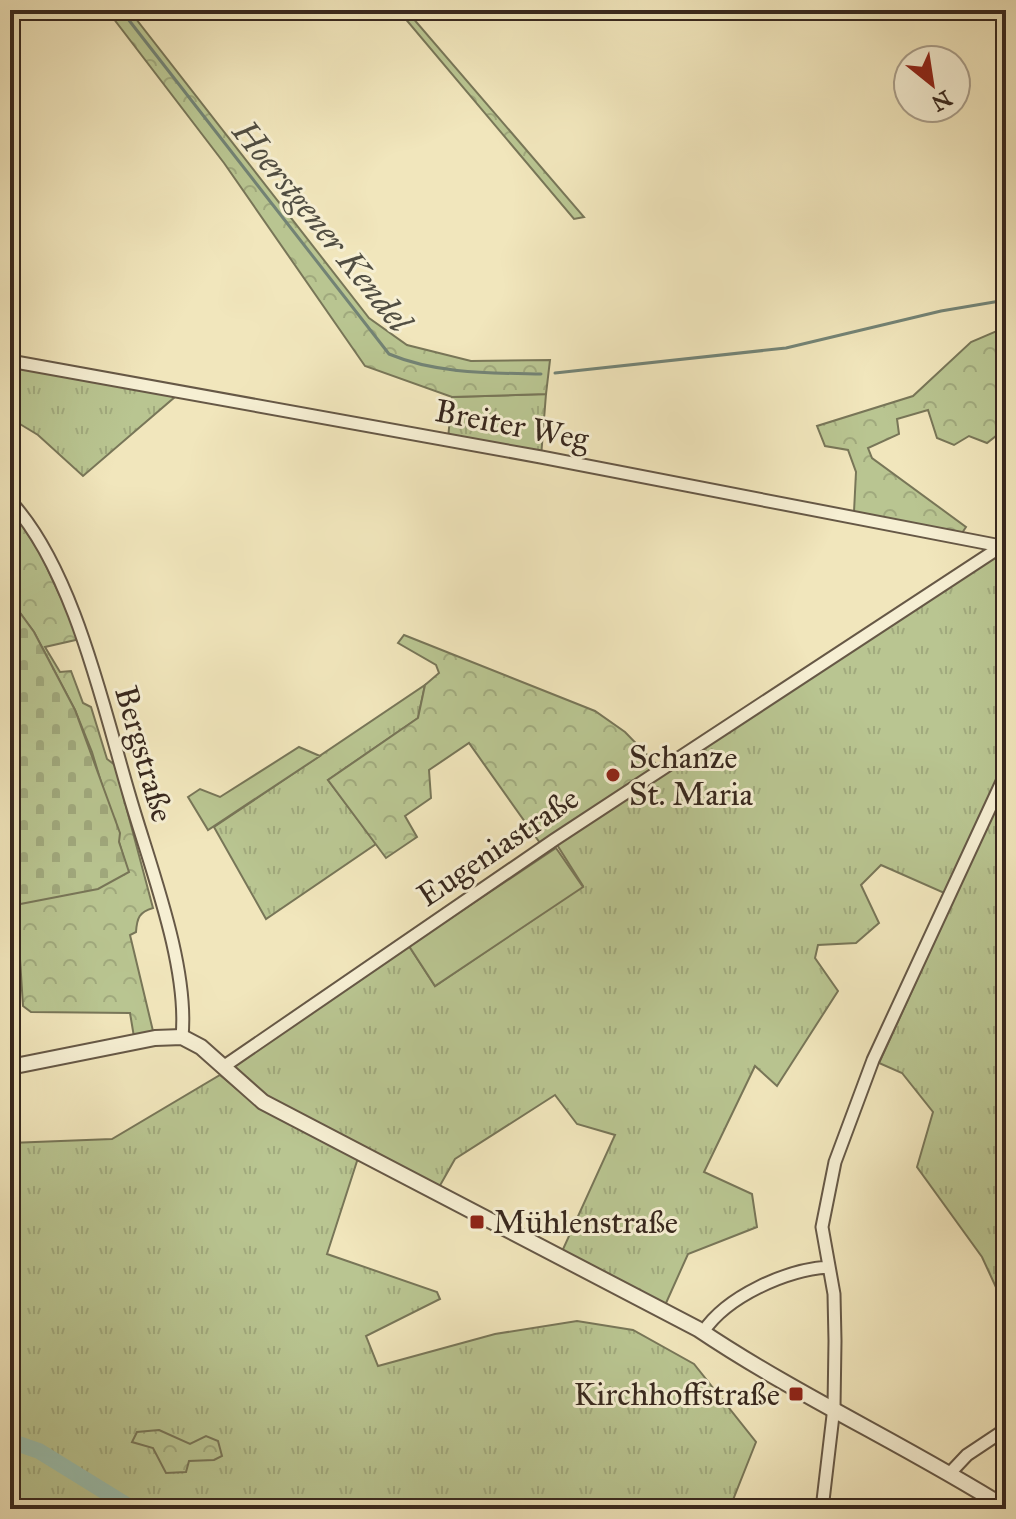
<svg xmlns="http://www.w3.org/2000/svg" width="1016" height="1519" viewBox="0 0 1016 1519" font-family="'IM FELL Great Primer',serif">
	<defs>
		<pattern id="grass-tufts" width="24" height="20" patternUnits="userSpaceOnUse" patternTransform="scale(2)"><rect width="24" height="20" fill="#b9c591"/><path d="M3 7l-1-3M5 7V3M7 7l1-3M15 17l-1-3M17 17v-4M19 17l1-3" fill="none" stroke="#a0a97d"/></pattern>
		<pattern id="forest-crowns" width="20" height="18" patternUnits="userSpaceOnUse" patternTransform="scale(2)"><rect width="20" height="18" fill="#b9c591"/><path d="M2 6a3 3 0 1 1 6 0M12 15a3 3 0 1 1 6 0" fill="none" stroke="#a0a97d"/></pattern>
		<pattern id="cemetery-stones" width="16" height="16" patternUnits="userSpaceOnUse" patternTransform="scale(2)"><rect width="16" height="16" fill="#b9c591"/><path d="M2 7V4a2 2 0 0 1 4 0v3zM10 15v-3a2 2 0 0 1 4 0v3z" fill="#a0a97d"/></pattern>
	</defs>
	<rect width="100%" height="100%" fill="#f1e6bc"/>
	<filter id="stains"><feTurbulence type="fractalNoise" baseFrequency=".0025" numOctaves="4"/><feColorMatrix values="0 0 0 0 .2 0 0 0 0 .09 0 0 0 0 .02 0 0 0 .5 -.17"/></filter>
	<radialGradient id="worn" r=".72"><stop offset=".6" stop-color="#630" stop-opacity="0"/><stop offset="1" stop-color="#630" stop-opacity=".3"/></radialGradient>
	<!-- grass -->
	<path fill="url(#grass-tufts)" stroke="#787658" stroke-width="2" d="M 14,367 L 176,396 L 83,476 L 38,435 L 10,418 L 10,373 Z
		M 546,394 L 541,457 L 448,439 L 452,397 Z
		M 1006,547 L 1006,773 L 951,896 L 881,865 L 861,885 L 879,923 L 856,943 L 818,945 L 815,958 L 838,991 L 777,1086 L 755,1066 L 704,1172 L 752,1194 L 757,1227 L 688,1254 L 662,1312 L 559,1258 L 615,1135 L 577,1124 L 555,1095 L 455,1159 L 438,1189 L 269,1100 L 230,1065 L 409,946 L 435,986 L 583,886 L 554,840 Z
		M 425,685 L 418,718 L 328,780 L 376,844 L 266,919 L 214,827 Z
		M 1006,785 L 1006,1309 L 982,1257 L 917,1167 L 933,1112 L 902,1073 L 879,1063 Z
		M 220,1075 L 258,1107 L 358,1158 L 327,1254 L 437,1292 L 440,1299 L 366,1336 L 378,1366 L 495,1334 L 577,1321 L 633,1330 L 694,1364 L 756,1442 L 731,1505 L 741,1509 L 10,1509 L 10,1143 L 112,1139 Z"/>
	<!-- forest -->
	<path fill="url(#forest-crowns)" stroke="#787658" stroke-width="2" d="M 107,10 L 129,10 L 369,318 L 407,345 L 471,361 L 550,360 L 546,394 L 452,397 L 365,366 L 224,163 Z
		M 398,10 L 406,10 L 584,217 L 574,219 Z
		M 999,330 L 1006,334 L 1006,428 L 987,443 L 969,436 L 954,445 L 937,438 L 928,410 L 897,419 L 899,434 L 868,448 L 872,458 L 966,527 L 962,533 L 854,512 L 856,472 L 848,450 L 825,446 L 817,426 L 913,396 L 971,342 Z
		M 10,506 L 41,555 L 80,639 L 45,647 L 60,672 L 71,671 L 83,703 L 91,707 L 107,759 L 115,765 L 153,908 C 139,912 137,918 136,932 L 130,935 L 153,1031 L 134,1037 L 130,1013 L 31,1012 L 23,1006 L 18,928 L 10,923 L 10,906 L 128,872 L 92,752 L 75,710 L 34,632 L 10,599 Z
		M 404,635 L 595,711 L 625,732 L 660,768 L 540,843 L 469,743 L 429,770 L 431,798 L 405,816 L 417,837 L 386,858 L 328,780 L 418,718 L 425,685 L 439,673 L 436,665 L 398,643 Z
		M 159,1430 L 190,1444 L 206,1436 L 218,1441 L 222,1456 L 214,1460 L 189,1461 L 186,1472 L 166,1473 L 153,1448 L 132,1442 L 137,1432 Z"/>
	<!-- cemetery -->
	<path fill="url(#cemetery-stones)" stroke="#787658" stroke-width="2" d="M 10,599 L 34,632 L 75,710 L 120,833 L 119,842 L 129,872 L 98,889 L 10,906 Z"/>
	<!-- garden -->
	<path fill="#b9c591" stroke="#787658" stroke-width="2" d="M 299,747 L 320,756 L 208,830 L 188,797 L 200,789 L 220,797 Z
		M 556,848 L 583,887 L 435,986 L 409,946 Z"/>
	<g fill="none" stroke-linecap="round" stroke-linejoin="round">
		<!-- stream -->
		<path stroke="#738375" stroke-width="3" d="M 121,10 L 389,354 C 436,374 492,373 541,374
			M 555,373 L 786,348 L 941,311 L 1006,300"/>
		<!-- river -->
		<path stroke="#9bc0af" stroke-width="16" d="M 10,1441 L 39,1451 L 133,1509"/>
		<defs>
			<path id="minor" d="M 10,361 L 541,457 L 1006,547
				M 10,501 C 73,568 103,706 129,794 C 149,864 189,965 182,1037
				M 223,1067 L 554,840 L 1005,544
				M 703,1332 C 727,1296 786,1270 828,1267
				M 950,1473 L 967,1455 L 1006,1429
				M 822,1509 L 834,1407 L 835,1341 L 834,1294 L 822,1227 L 835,1162 L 873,1060 L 1006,773"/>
			<path id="tertiary" d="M 10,1067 L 155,1038 L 182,1037 L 201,1047 L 263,1102 L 698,1329 C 796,1395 906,1445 1006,1508"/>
		</defs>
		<!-- minor casing -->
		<use href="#minor" stroke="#665846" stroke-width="15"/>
		<!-- tertiary casing -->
		<use href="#tertiary" stroke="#665846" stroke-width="18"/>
		<!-- minor -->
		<use href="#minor" stroke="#f6efd3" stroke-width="11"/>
		<!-- tertiary -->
		<use href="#tertiary" stroke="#f6efd3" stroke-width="14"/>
	</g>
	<!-- markers -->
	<g fill="#8f2418" stroke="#f6efd3" stroke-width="3">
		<circle cx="613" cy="775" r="8"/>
		<rect x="469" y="1214" width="16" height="16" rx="4"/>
		<rect x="788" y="1386" width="16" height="16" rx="4"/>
	</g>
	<g text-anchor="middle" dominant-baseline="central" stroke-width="6" stroke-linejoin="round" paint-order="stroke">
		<!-- street labels -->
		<g font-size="32" fill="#38281e" stroke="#f6efd3">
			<text transform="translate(512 425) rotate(11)">Breiter Weg</text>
			<text transform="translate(144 754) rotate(74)">Bergstraße</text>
			<text transform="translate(498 847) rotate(-34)">Eugeniastraße</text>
		</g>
		<!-- poi labels -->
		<g font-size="32" fill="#38281e" stroke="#f6efd3" text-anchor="start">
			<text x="629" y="757">Schanze<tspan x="629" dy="37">St. Maria</tspan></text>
			<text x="493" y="1222">Mühlenstraße</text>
			<text x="780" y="1394" text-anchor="end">Kirchhoffstraße</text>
		</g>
		<!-- water labels -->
		<g font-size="34" font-style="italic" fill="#514e42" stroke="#f6efd3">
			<text transform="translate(322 226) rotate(51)">Hoerstgener Kendel</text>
		</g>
	</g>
	<!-- margin -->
	<rect width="1016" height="1519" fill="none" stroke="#f1e6bc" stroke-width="40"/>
	<rect x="12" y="12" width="992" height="1495" fill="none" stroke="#38281e" stroke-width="4"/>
	<rect x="20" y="20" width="976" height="1479" fill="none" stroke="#38281e" stroke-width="2"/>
	<!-- north arrow -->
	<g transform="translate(932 84) rotate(150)"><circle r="38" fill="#f6efd3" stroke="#aa9f8b" stroke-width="2"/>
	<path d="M0-6L14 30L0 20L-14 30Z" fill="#8f2418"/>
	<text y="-12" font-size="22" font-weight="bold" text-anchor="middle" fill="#38281e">N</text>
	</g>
	<rect width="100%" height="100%" filter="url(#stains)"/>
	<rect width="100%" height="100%" fill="url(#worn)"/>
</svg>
